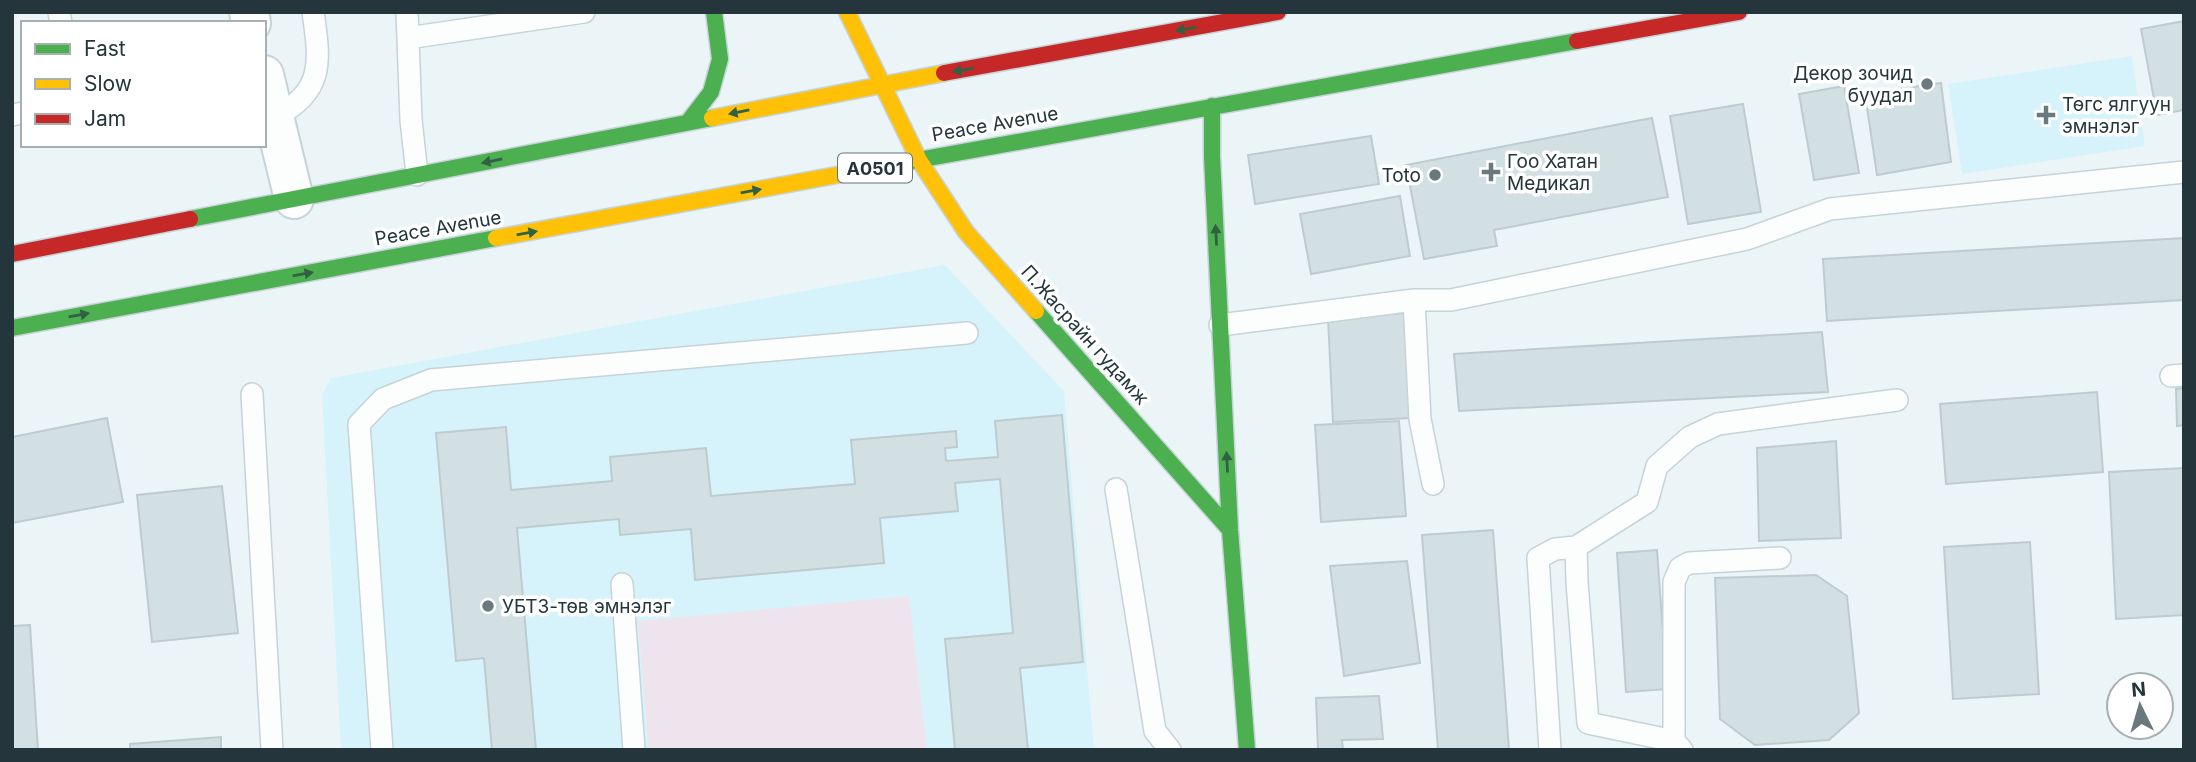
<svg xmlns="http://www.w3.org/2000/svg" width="2196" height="762" viewBox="0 0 2196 762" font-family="Inter,sans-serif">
	<rect width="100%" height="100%" fill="#ebf5f8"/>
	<!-- built -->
	<path fill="#d6f3fb" d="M 2132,56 L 2145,146 L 1962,174 L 1948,84 Z
		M 945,265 L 1064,391 L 1094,750 L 341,750 L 322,395 L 331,378 Z"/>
	<!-- green -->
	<path fill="#eee4ee" d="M 909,596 L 927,750 L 649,750 L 638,621 Z"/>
	<!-- building -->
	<path fill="#d2dfe3" stroke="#becbcf" stroke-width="2" d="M 2184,21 L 2184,110 L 2157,115 L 2141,29 Z
		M 1941,83 L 1951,162 L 1877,175 L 1865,94 Z
		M 1844,86 L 1859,173 L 1814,180 L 1799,94 Z
		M 1743,104 L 1761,212 L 1688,224 L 1670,116 Z
		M 1652,118 L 1668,197 L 1494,230 L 1497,246 L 1424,259 L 1406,165 Z
		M 1371,136 L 1379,184 L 1255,204 L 1248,155 Z
		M 1400,196 L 1410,256 L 1311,274 L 1300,214 Z
		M 2184,238 L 2184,300 L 1827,321 L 1823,259 Z
		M 1405,313 L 1410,418 L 1333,422 L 1328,318 Z
		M 1822,332 L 1828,392 L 1459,411 L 1454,354 Z
		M 2184,388 L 2184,425 L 2177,426 L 2176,389 Z
		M 2097,392 L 2103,472 L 1946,484 L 1940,404 Z
		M 1062,415 L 1083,662 L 1020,668 L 1028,750 L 955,750 L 945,639 L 1013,633 L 1000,479 L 955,483 L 958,511 L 880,518 L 884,563 L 695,580 L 691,529 L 620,535 L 619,519 L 517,528 L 536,750 L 492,750 L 484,658 L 456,661 L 436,433 L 506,427 L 511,490 L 612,481 L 610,457 L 706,448 L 711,496 L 855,484 L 851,440 L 956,431 L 957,447 L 945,448 L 946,461 L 998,457 L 995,421 Z
		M 107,418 L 123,502 L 12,523 L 12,437 Z
		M 1399,421 L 1406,516 L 1321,522 L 1315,425 Z
		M 1836,441 L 1841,538 L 1759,541 L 1757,448 Z
		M 2184,468 L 2184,615 L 2116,619 L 2109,472 Z
		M 222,486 L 238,633 L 152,642 L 137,495 Z
		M 1493,530 L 1509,750 L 1438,750 L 1422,535 Z
		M 2030,542 L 2039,694 L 1953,699 L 1944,547 Z
		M 1657,550 L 1667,689 L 1626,692 L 1617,553 Z
		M 1407,561 L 1420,663 L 1344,676 L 1330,566 Z
		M 1816,575 L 1847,596 L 1859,713 L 1829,740 L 1755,745 L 1720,719 L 1715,578 Z
		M 30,625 L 38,750 L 12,750 L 12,626 Z
		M 1379,696 L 1383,739 L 1342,740 L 1343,750 L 1318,750 L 1316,698 Z
		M 221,737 L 221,750 L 130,750 L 130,744 Z"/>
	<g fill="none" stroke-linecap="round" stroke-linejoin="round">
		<defs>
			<path id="lane" d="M 59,12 L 61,23
				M 407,12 L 411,120 L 417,175
				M 408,38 L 584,12
				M 12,115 L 23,113
				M 274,117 C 325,92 320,61 313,12
				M 1414,300 L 1420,419 L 1433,484
				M 1220,325 L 1414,300 L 1451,300 L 1747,239 L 1830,209 L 2184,172
				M 2171,376 L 2184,375
				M 252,394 L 272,750
				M 1116,489 L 1155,731 L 1170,750
				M 622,584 L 634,750
				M 1674,741 L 1674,582 L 1680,568 L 1689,563 L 1780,558
				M 382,750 L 359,424 L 383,399 L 431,380 L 967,333
				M 1550,750 L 1538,558 L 1555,549 L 1576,547
				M 1682,750 L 1674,741 L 1588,723 L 1577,582 L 1576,547 L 1647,502 L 1657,466 L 1690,437 L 1718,424 L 1897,400"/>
			<path id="street" d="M 249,12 L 251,23
				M 264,75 L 294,199"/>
			<path id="fast" d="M 1212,106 L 1212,157 L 1230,530 L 1247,750
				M 688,122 L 711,92 L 720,59 L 714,12
				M 907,162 L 1577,41
				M 190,219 L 712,118
				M 1036,311 L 1230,530
				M 12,328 L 496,238"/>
			<path id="slow" d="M 847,12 L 919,160 L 966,232 L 1036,311
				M 712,118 L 944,73
				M 496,238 L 907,162"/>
			<path id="jam" d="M 1577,41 L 1739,12
				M 944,73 L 1278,12
				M 12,254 L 190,219"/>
		</defs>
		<!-- lane casing -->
		<use href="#lane" stroke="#c6d3d7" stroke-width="24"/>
		<!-- street casing -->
		<use href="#street" stroke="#c6d3d7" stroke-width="42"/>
		<!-- fast casing -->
		<use href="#fast" stroke="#c6d3d7" stroke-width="19"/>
		<!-- slow casing -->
		<use href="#slow" stroke="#c6d3d7" stroke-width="19"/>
		<!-- jam casing -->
		<use href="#jam" stroke="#c6d3d7" stroke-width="19"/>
		<!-- lane -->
		<use href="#lane" stroke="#fcfefe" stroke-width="21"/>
		<!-- street -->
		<use href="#street" stroke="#fcfefe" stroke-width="38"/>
		<!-- fast -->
		<use href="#fast" stroke="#4caf50" stroke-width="16"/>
		<!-- slow -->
		<use href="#slow" stroke="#ffc107" stroke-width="16"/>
		<!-- jam -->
		<use href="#jam" stroke="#c62828" stroke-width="16"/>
	</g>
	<!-- one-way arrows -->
	<defs><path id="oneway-solid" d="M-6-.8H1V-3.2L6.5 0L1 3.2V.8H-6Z" transform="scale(1.75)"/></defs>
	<g fill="#326042">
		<use href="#oneway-solid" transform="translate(1186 29) rotate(170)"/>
		<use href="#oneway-solid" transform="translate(963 70) rotate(170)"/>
		<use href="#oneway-solid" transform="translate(739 112) rotate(169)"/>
		<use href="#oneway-solid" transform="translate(492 161) rotate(169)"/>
		<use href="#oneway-solid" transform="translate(751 191) rotate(-10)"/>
		<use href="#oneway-solid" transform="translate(527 233) rotate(-10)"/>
		<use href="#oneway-solid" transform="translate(1216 235) rotate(-93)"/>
		<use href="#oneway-solid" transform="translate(303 274) rotate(-10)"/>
		<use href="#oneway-solid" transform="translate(79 315) rotate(-10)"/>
		<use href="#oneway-solid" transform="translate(1227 462) rotate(-93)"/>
	</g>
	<!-- markers -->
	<g fill="#6a797d" stroke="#fff" stroke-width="2.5">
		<circle cx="1927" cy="84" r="7"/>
		<path d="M2042.5 104.5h7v7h7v7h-7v7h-7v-7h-7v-7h7z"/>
		<path d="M1487.5 161.5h7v7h7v7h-7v7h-7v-7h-7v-7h7z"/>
		<circle cx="1435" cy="175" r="7"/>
		<circle cx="488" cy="606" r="7"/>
	</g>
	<g text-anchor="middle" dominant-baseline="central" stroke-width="7" stroke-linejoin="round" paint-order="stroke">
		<!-- shield labels -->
		<rect fill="#fff" stroke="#667276" stroke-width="2" x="838" y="153.5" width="74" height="29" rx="5"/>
		<g font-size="18" font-weight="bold" fill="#24363b">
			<text x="875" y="168">A0501</text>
		</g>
		<!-- poi labels -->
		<g font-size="19" fill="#24363b" stroke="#fff" text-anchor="start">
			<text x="1913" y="73" text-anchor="end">Декор зочид<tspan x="1913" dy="22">буудал</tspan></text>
			<text x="2062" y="104">Төгс ялгуун<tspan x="2062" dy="22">эмнэлэг</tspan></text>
			<text x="1507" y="161">Гоо Хатан<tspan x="1507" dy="22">Медикал</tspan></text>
			<text x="1421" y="175" text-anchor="end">Toto</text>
			<text x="502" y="606">УБТЗ-төв эмнэлэг</text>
		</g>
		<!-- street labels -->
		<g font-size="19" fill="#24363b" stroke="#fff">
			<text transform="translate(995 124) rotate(-10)">Peace Avenue</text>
			<text transform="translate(438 228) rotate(-10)">Peace Avenue</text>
			<text transform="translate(1085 335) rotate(48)">П.Жасрайн гудамж</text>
		</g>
	</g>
	<!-- border -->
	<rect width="2196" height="762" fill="none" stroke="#24363b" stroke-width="28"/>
	<!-- legend -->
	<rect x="21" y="21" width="245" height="126" fill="#ffffff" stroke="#a7afb1" stroke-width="2"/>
	<rect x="35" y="44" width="35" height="10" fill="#4caf50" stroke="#a7afb1" stroke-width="2"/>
	<text x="84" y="56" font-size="21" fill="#24363b">Fast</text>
	<rect x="35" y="79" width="35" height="10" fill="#ffc107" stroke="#a7afb1" stroke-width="2"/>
	<text x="84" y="91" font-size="21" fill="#24363b">Slow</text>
	<rect x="35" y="114" width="35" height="10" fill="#c62828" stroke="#a7afb1" stroke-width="2"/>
	<text x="84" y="126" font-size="21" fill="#24363b">Jam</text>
	<!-- north arrow -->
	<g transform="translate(2140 706) rotate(355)"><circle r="33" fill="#ffffff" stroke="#a7afb1" stroke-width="2"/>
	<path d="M0-5L12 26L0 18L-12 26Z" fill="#6a797d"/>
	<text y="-10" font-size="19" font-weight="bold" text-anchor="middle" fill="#24363b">N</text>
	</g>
</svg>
